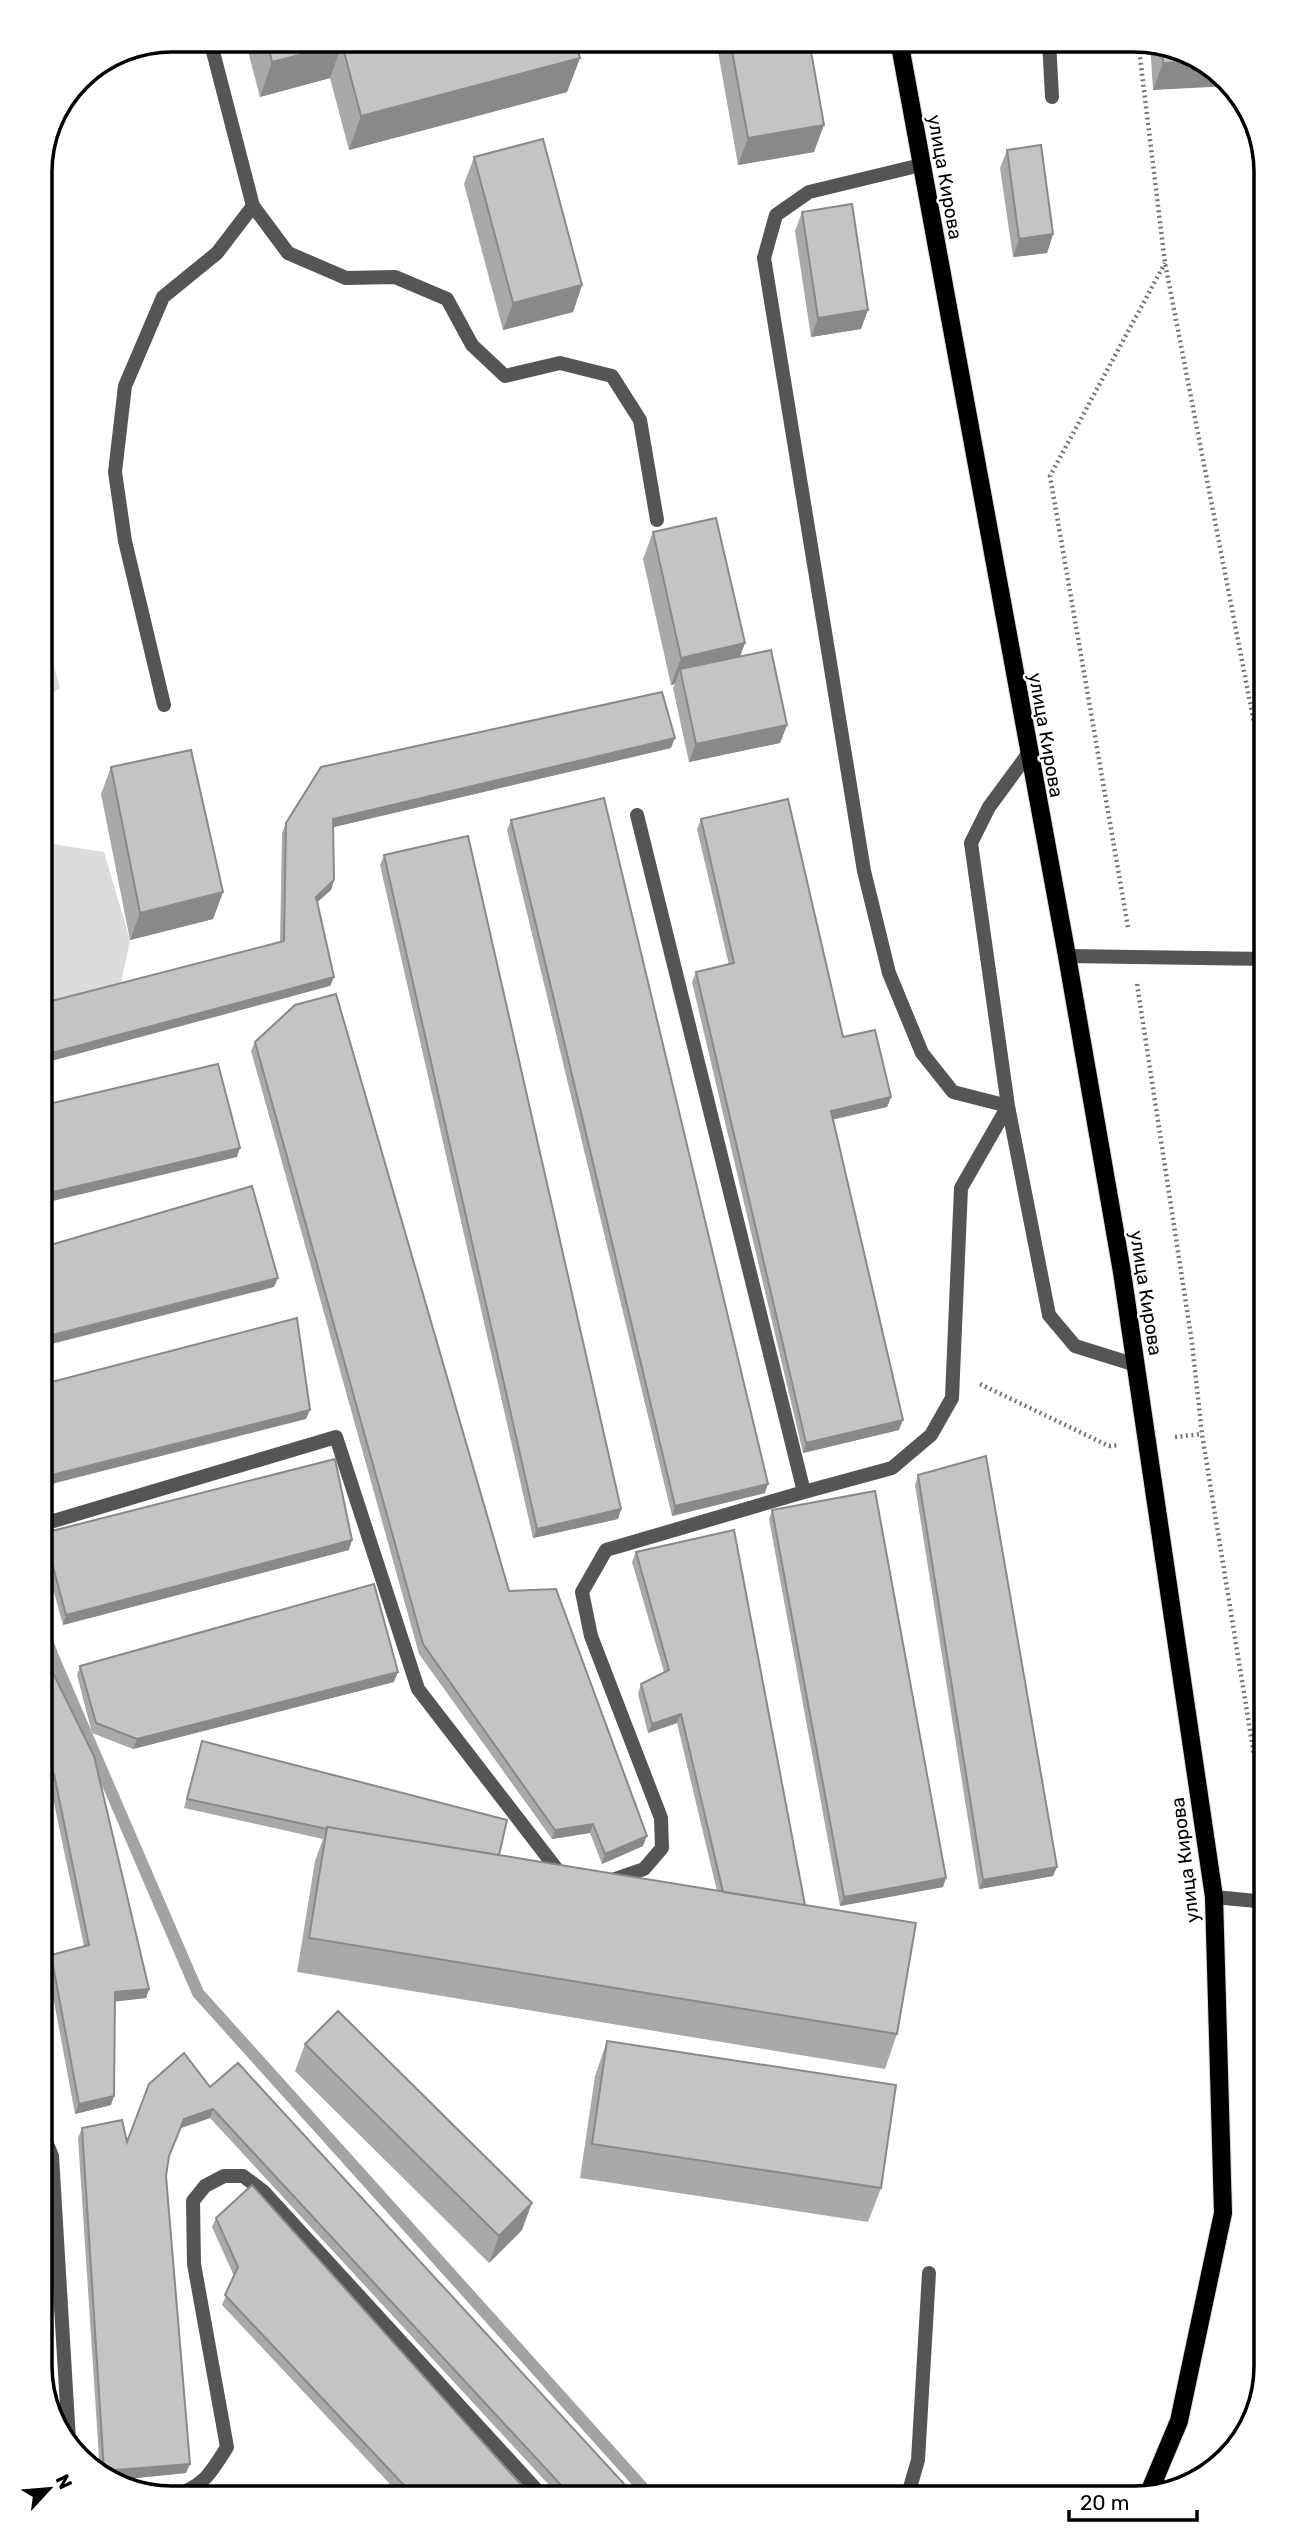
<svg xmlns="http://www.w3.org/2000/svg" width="1307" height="2538" viewBox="0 0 1307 2538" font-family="Rubik,sans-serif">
	<rect width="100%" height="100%" fill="#fff"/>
	<!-- green -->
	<path fill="#dcdcdc" d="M 40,616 L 60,688 L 40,702 Z
		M 40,842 L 104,852 L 130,940 L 120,988 L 40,1011 Z"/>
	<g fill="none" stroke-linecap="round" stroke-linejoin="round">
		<!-- stream -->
		<path stroke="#a3a3a3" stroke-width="12" d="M 40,1621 L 53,1657 L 198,1993 L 652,2498"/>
		<defs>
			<path id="primary" d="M 899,40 L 1067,956 L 1122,1272 L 1214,1897 L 1223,2213 L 1179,2421 L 1148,2495"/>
		</defs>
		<!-- primary casing -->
		<use href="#primary" stroke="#dbdbdb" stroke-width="20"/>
		<!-- path -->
		<path stroke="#777" stroke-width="4.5" stroke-dasharray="2 3.5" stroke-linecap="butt" d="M 1138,41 L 1165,263 L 1267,790
			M 1128,927 L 1050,476 L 1165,263
			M 1137,984 L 1192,1343 L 1202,1434 L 1267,1835
			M 980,1384 L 1109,1446 L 1118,1445
			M 1175,1437 L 1202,1434"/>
		<!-- lane -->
		<path stroke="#555" stroke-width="14" d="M 1049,41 L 1052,97
			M 253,206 L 288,253 L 346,278 L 395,277 L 447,299 L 472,345 L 505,376 L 560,363 L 612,376 L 640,420 L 657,520
			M 164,705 L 125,541 L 115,472 L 125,386 L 163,297 L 217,253 L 253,206 L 210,40
			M 1028,754 L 989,807 L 971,843 L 1008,1106 L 1049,1315 L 1075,1346 L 1136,1365
			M 637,815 L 804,1492
			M 40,1525 L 336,1437 L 418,1689 L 559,1872 L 565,1873
			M 609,1881 L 644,1869 L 662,1848 L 661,1818 L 591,1636 L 582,1592 L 606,1550 L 804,1492 L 892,1468 L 931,1435 L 952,1398 L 961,1188 L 1008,1106 L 953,1092 L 922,1053 L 889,973 L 864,871 L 764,258 L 776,215 L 809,192 L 921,165
			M 40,2127 L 52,2156 L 69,2440
			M 170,2497 C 203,2487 210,2475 227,2447 L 194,2264 L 193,2201 L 205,2186 L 224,2176 L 243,2176 L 263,2191 L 544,2498
			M 907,2498 L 918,2460 L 929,2273"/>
		<!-- street -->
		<path stroke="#555" stroke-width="14" d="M 1067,956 L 1267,959
			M 1214,1897 L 1267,1902"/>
		<!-- primary -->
		<use href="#primary" stroke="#000" stroke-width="18"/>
	</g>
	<!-- wall -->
	<path fill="#a9a9a9" d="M 245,40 L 575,40 L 580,58 L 567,92 L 349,150 L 330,78 L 260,97 Z
		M 716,40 L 809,40 L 814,152 L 738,165 Z
		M 1150,43 L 1215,67 L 1153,90 Z
		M 1007,150 L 1053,234 L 1047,253 L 1013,257 L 1000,168 Z
		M 474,157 L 582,285 L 573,312 L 503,330 L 464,184 Z
		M 802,212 L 861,329 L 811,337 L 795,231 Z
		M 653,532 L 745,643 L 740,656 L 787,725 L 780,743 L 689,762 L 673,688 L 675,684 L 671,685 L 643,559 Z
		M 671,748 L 333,827 L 334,880 L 331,890 L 317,902 L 334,977 L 330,986 L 280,942 L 282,833 L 286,823 Z
		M 111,767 L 223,892 L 213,919 L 130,940 L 101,794 Z
		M 701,819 L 843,1037 L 891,1097 L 887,1107 L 832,1119 L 899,1430 L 803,1453 L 692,982 L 696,972 L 729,965 L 697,829 Z
		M 511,820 L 765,1493 L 672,1516 L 507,830 Z
		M 384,855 L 621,1509 L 618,1519 L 533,1538 L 380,865 Z
		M 255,1042 L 509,1591 L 643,1846 L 602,1864 L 590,1833 L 552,1839 L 419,1654 L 251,1051 Z
		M 918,1475 L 1053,1876 L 979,1889 L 915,1485 Z
		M 772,1510 L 943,1887 L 840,1906 L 769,1519 Z
		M 44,1533 L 349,1550 L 63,1625 L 40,1542 Z
		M 636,1552 L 805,1905 L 897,2034 L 885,2069 L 297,1972 L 315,1861 L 323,1839 L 184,1808 L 202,1741 L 499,1855 L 717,1891 L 677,1723 L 648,1733 L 638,1694 L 641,1684 L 664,1672 L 632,1562 Z
		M 40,1641 L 149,1989 L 146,1998 L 115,2001 L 111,2105 L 75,2114 L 47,1964 L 40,1965 L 51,1955 L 84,1946 L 50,1784 L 40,1770 Z
		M 80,1666 L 394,1682 L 133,1749 L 92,1733 L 77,1675 Z
		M 607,2041 L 881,2188 L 868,2222 L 580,2178 L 595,2076 Z
		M 305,2044 L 522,2230 L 489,2263 L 295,2071 Z
		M 210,2087 L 637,2498 L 561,2498 L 210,2118 L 181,2128 L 169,2157 L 166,2176 L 186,2473 L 116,2480 L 100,2473 L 78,2138 L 82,2128 L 127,2142 Z
		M 216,2218 L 533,2498 L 403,2498 L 222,2305 L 234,2276 L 212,2227 Z"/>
	<!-- shaded-wall -->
	<path fill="#898989" d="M 342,44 L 330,78 L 260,97 L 272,62 Z
		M 580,58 L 567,92 L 349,150 L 361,116 Z
		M 1198,61 L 1215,67 L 1229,86 L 1153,90 L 1163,63 Z
		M 824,125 L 814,152 L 738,165 L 748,138 Z
		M 1053,234 L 1047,253 L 1013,257 L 1019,239 Z
		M 582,285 L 573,312 L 503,330 L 513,303 Z
		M 868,310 L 861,329 L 811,337 L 818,318 Z
		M 745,643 L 735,670 L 680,669 L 675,684 L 671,685 L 681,658 Z
		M 787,725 L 780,743 L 689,762 L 696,744 Z
		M 675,738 L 671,748 L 330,828 L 333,819 Z
		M 334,880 L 331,890 L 313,906 L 316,897 Z
		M 223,892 L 213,919 L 130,940 L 140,913 Z
		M 334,977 L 330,986 L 40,1064 L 40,1056 Z
		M 891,1097 L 887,1107 L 827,1121 L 831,1111 Z
		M 240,1148 L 237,1157 L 40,1204 L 40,1195 Z
		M 278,1278 L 274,1287 L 40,1347 L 40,1338 Z
		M 310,1410 L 306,1419 L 40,1487 L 40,1478 Z
		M 903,1420 L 899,1430 L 803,1453 L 806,1443 Z
		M 768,1484 L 765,1493 L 672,1516 L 675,1506 Z
		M 621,1509 L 618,1519 L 533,1538 L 537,1529 Z
		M 352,1540 L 349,1550 L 63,1625 L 66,1615 Z
		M 398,1672 L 394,1682 L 133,1749 L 137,1739 Z
		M 681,1714 L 677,1723 L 648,1733 L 652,1724 Z
		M 593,1824 L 590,1833 L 552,1839 L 555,1830 Z
		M 647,1836 L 643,1846 L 602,1864 L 605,1854 Z
		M 1057,1867 L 1053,1876 L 979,1889 L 983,1880 Z
		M 946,1878 L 943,1887 L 840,1906 L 844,1897 Z
		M 51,1955 L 47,1964 L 40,1965 L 40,1956 Z
		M 149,1989 L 146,1998 L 112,2002 L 115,1992 Z
		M 114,2096 L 111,2105 L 75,2114 L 79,2104 Z
		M 213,2109 L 210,2118 L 181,2128 L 184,2119 Z
		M 532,2203 L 522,2230 L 489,2263 L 499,2236 Z
		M 41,2370 L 48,2370 L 45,2379 L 43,2379 Z
		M 190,2464 L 186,2473 L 116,2480 L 103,2474 L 104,2471 Z"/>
	<!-- building -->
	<path fill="#c4c4c4" stroke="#898989" stroke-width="2" d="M 267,40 L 575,40 L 580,58 L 361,116 L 342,44 L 272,62 Z
		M 730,40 L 809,40 L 824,125 L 748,138 Z
		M 1162,48 L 1198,61 L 1163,63 Z
		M 543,139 L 582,285 L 513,303 L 474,157 Z
		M 1041,145 L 1053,234 L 1019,239 L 1007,150 Z
		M 852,204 L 868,310 L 818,318 L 802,212 Z
		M 716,518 L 745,643 L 681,658 L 653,532 Z
		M 771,650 L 787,725 L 696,744 L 680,669 Z
		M 662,692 L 675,738 L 333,819 L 334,880 L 316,897 L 334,977 L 40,1056 L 40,1004 L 284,941 L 286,823 L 321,767 Z
		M 191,750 L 223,892 L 140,913 L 111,767 Z
		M 604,798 L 768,1484 L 675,1506 L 511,820 Z
		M 788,799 L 843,1037 L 875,1030 L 891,1097 L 831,1111 L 903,1420 L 806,1443 L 696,972 L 734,963 L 701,819 Z
		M 468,836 L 621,1509 L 537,1529 L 384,855 Z
		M 336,994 L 509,1591 L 556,1589 L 647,1836 L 605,1854 L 593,1824 L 555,1830 L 423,1644 L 255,1042 L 295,1005 Z
		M 218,1064 L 240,1148 L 40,1195 L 40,1106 Z
		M 252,1186 L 278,1278 L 40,1338 L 40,1248 Z
		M 297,1318 L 310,1410 L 40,1478 L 40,1385 Z
		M 986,1456 L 1057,1867 L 983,1880 L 918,1475 Z
		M 335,1459 L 352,1540 L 66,1615 L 44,1533 Z
		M 875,1491 L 946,1878 L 844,1897 L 772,1510 Z
		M 734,1530 L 805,1905 L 723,1892 L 681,1714 L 652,1724 L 641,1684 L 669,1670 L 636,1552 Z
		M 374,1584 L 398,1672 L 137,1739 L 96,1723 L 80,1666 Z
		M 40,1641 L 44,1655 L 94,1756 L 149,1989 L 115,1992 L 114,2096 L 79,2104 L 51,1955 L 89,1945 L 54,1774 L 40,1756 Z
		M 202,1741 L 507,1820 L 499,1855 L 327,1827 L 327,1829 L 187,1799 Z
		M 327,1827 L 916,1923 L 897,2034 L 309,1938 Z
		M 40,1896 L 51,1955 L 40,1956 Z
		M 338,2011 L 532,2203 L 499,2236 L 305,2044 Z
		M 607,2041 L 896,2085 L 881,2188 L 592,2144 Z
		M 184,2053 L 210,2087 L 238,2063 L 637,2498 L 573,2498 L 213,2109 L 184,2119 L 169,2156 L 166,2176 L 190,2464 L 104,2471 L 82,2128 L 122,2120 L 127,2142 L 149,2084 Z
		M 252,2185 L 533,2498 L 416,2498 L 225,2295 L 238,2267 L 216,2218 Z
		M 40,2287 L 47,2287 L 48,2370 L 41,2370 L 40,2365 Z"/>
	<g text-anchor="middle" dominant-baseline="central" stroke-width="5" stroke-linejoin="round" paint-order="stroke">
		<!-- street labels -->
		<g font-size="19" fill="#000" stroke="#fff">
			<text transform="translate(945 177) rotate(80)">улица Кирова</text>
			<text transform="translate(1046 735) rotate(80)">улица Кирова</text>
			<text transform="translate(1146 1293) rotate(81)">улица Кирова</text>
			<text transform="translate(1185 1860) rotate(-97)">улица Кирова</text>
		</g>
	</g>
	<!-- crop -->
	<path d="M0 0H1307V2538H0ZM172 52H1134A120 120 0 0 1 1254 172V2366A120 120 0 0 1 1134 2486H172A120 120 0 0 1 52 2366V172A120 120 0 0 1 172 52Z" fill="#fff" fill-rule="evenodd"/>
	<path fill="none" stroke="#000" stroke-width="3.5" d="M172 52H1134A120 120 0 0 1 1254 172V2366A120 120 0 0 1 1134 2486H172A120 120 0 0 1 52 2366V172A120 120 0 0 1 172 52Z"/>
	<!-- north arrow -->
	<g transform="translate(49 2489) rotate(64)" stroke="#ffffff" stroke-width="5" paint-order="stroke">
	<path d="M0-5L12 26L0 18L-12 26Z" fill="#000000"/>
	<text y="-10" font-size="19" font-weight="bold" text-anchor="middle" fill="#000000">N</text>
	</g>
	<!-- scale -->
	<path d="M1069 2510v10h128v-10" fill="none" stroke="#000000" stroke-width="3.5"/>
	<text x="1080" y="2510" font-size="21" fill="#000000" stroke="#ffffff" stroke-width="5" paint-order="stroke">20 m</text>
</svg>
